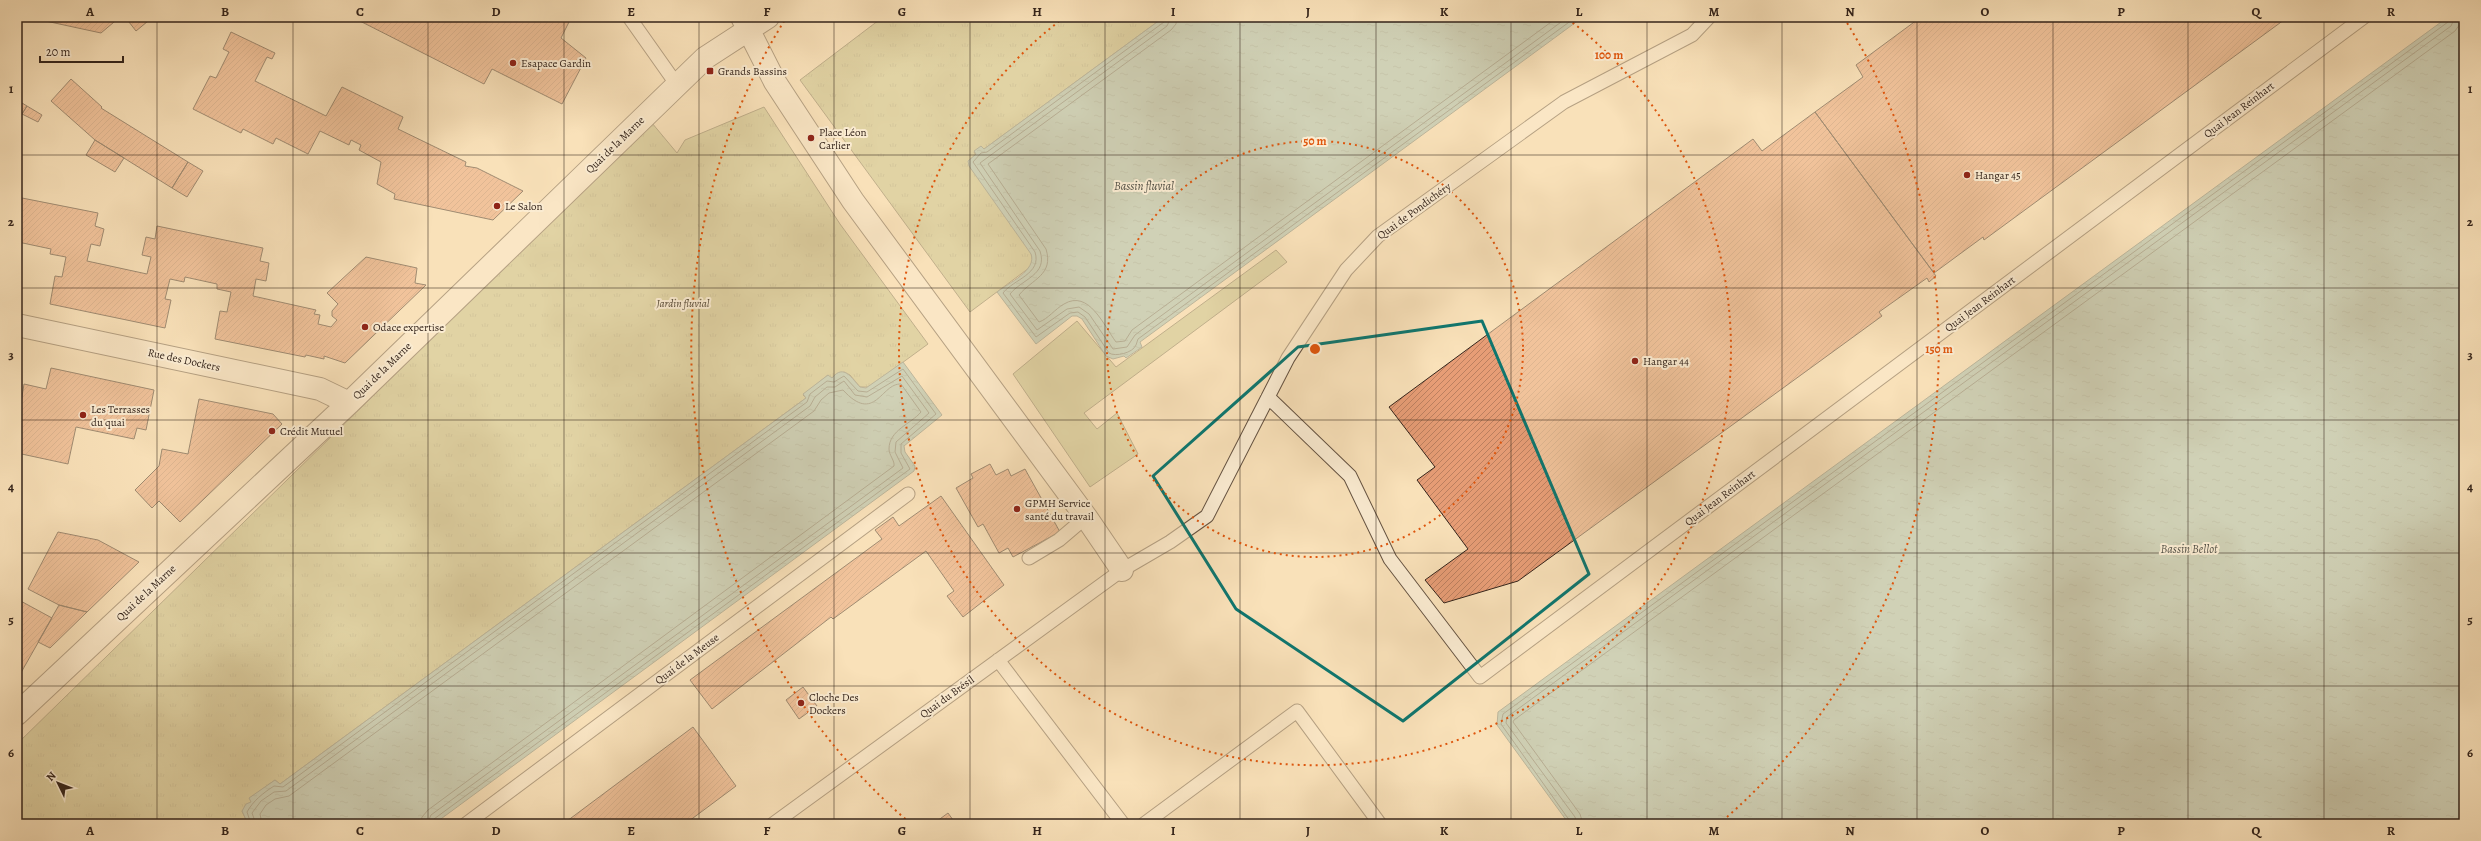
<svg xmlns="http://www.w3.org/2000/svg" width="2481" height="841" viewBox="0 0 2481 841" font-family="Alegreya,serif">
	<defs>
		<pattern id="park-tufts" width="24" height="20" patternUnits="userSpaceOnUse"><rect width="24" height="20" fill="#c3c18b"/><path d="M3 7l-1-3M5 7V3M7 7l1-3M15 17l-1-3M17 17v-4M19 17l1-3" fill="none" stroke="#a8a677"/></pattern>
		<pattern id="water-ripples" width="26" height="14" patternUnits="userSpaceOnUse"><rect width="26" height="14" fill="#9ebdb2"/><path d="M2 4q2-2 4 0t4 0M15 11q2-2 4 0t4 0" fill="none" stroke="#89a298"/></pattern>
		<pattern id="building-hatch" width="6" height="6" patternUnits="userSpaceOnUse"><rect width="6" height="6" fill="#e79d76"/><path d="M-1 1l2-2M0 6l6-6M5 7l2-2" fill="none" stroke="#bc8060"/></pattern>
	</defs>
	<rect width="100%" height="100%" fill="#f9e1b9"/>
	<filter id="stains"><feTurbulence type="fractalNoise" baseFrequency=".005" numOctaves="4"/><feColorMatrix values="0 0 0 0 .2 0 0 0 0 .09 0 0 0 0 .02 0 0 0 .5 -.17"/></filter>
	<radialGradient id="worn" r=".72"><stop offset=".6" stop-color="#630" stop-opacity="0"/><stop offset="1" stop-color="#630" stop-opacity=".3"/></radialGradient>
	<!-- grass -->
	<path fill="#c3c18b" stroke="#7c7253" d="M 1276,250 L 1287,262 L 1084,413 L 1097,429 L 1117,413 L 1138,454 L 1090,487 L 1013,374 L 1077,321 L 1116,367 Z"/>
	<!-- park -->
	<path fill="url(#park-tufts)" stroke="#7c7253" d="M 883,17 L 1164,17 L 983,150 L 974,152 L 1031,253 L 1033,261 L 1029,268 L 970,312 L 800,80 Z
		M 764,107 L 840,224 L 928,344 L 869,387 L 860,387 L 850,375 L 844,372 L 832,379 L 828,375 L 803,395 L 806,398 L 280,784 L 275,780 L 250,798 L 252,802 L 242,811 L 248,824 L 17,824 L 17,744 L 652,123 L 677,153 L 685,140 Z"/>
	<!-- water -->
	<path fill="url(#water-ripples)" stroke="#748076" d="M 1164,17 L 1583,17 L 1140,342 L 1142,347 L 1126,358 L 1124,356 L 1113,359 L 1106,356 L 1082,319 L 1077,316 L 1072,316 L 1036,344 L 997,292 C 1009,283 1037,270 1031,254 L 969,166 L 968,161 L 976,154 L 974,151 L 981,146 L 984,149 Z
		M 2448,17 L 2464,17 L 2464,824 L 1569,824 L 1497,725 L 1498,712 Z
		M 903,362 L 942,415 L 904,446 L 905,452 L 915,466 L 914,471 L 434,824 L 248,824 L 242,811 L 246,804 L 251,802 L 249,798 L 275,780 L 280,784 L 806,398 L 803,394 L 828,375 L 832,378 C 844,363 852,379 860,387 L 866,388 Z"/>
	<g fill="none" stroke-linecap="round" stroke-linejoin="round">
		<!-- shore -->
		<path stroke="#697066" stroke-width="1" d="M 1166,17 L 1164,22 L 987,152 L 981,153 L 973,162 L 1035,252 C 1042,274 1014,279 1003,293 L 1036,337 L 1070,313 L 1078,312 L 1085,317 L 1109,353 C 1115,357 1133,353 1136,345 C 1137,343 1137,341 1138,339 L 1576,17
			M 1171,17 L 1167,26 L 980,163 L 1040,251 C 1048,275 1022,279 1010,294 L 1037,330 L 1067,309 L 1079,307 L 1089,314 L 1113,349 L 1127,347 L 1135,335 L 1568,17
			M 1177,17 L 1176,24 L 1171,30 L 988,164 L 1046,249 C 1054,275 1032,279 1019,295 L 1039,322 C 1048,319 1055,309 1064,304 C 1089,289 1104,326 1116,342 L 1125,341 L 1132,330 L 1558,17
			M 251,824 L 247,812 C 253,801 263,793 274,786 L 283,787 L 807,402 L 810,394 L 827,381 L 834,382 L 844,376 L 858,391 L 867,392 L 903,369 L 936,414 L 901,444 L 901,453 L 910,469 L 434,819 L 432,824
			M 256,824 L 252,813 L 261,801 L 274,792 L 286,791 L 810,406 L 815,397 L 827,387 L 835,387 L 844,381 L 855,395 L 867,397 L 902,376 L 929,413 L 896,442 L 895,452 L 903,468 L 431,815 L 427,824
			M 262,824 L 260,814 L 266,805 L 275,799 L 289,796 L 814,411 L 821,400 L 829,393 L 843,390 C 875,425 881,383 901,384 L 921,412 C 911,424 889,430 889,449 C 889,455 895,461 894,466 L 428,810 L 422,817 L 421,824
			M 1572,824 L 1501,724 L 1503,714 L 2448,22 L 2450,17
			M 1577,824 L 1575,817 L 1506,723 L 1507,717 L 2451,26 L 2455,17
			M 1583,824 L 1580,814 L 1513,722 L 1514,720 L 2455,31 L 2460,24 L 2461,17"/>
	</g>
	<!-- building -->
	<path fill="url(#building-hatch)" stroke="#34241b" d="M 27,17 L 120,17 L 101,33 Z
		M 125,17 L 153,17 L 136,31 Z
		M 352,17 L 569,17 L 571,18 L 561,38 L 586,58 L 562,104 L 492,69 L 484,84 Z
		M 1921,17 L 2288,17 L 1984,240 L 1983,237 L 1934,273 L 1815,112 L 1863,77 L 1856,65 Z
		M 231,32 L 275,53 L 272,59 L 267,57 L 255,81 L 326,116 L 342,87 L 403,117 L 398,129 L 466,162 L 465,166 L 477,168 L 523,191 L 493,220 L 394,199 L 395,194 L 377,184 L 381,162 L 359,150 L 361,145 L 351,140 L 349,145 L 320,131 L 308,154 L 276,138 L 273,144 L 243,129 L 241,133 L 193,109 L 210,76 L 216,78 L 229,52 L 223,49 Z
		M 71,79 L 102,107 L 101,108 L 188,162 L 172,188 L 95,140 L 51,101 Z
		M 17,100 L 27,106 L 22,114 L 17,111 Z
		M 27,106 L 42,115 L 38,122 L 22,114 Z
		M 1815,112 L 1936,276 L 1929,282 L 1927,278 L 1879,312 L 1882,316 L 1518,581 L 1444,603 L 1425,580 L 1468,549 L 1417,480 L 1435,467 L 1389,407 L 1753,139 L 1762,151 Z
		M 95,140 L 124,158 L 115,172 L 86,155 Z
		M 188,162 L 203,171 L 187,197 L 172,188 Z
		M 17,197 L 98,213 L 95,226 L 104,229 L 100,246 L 91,244 L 87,261 L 147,274 L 151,257 L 142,255 L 146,237 L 155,239 L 157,226 L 263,248 L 260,261 L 269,263 L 266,281 L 256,279 L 253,296 L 316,310 L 314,314 L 320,315 L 318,324 L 331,327 L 337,320 L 332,316 L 332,311 L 338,304 L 327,293 L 366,257 L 417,268 L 415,283 L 426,285 L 345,363 L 324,356 L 324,359 L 306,355 L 305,357 L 215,339 L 220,311 L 227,312 L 231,292 L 217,289 L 217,284 L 185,277 L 184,282 L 170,279 L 165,299 L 171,300 L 165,328 L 50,304 L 55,276 L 62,277 L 66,257 L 50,254 L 51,249 L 18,242 L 17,247 Z
		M 51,368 L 154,390 L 146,430 L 137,428 L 134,439 L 76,427 L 68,464 L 17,453 L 17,402 L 21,403 L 24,384 L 46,389 Z
		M 199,399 L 273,414 L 282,424 L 180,522 L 159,501 L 152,508 L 135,490 L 159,466 L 162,449 L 188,454 Z
		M 990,464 L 996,475 L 1008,469 L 1011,476 L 1025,469 L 1060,532 L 1013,557 L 1008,548 L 999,553 L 983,524 L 978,527 L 956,488 L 973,478 L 971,474 Z
		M 941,496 L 1004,585 L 963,617 L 947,596 L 954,591 L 926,551 L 833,619 L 831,617 L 712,709 L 690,680 L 882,539 L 875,530 L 893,517 L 899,526 Z
		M 58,532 L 98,540 L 139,562 L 87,612 L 59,605 L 28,589 Z
		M 17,599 L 52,618 L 18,678 L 17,678 Z
		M 59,605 L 87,612 L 50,648 L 38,642 Z
		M 803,687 L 817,706 L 799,719 L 786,700 Z
		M 693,727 L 736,786 L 685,824 L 563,824 Z
		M 948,813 L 956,824 L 933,824 Z"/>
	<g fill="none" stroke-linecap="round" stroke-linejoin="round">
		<defs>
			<path id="service" d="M 629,17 L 677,85
				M 1268,397 L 1350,476 L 1390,559 L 1480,677 L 2364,17
				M 1029,558 L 1059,540 L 1086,517
				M 998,660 L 1123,824
				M 466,824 L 908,494
				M 773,824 L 1122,570 L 1170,542 L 1207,516 L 1288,358 L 1346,270 L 1378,236 L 1564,102 L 1692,35 L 1709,17
				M 1144,824 L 1297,711 L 1380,824"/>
			<path id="minor" d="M 742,17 L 775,82 L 853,201 L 1086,517 L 1122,570
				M 17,325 L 320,389 L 349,403
				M 17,714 L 349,403 L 705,58 L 768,17"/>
		</defs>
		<!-- service casing -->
		<use href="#service" stroke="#655342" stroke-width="15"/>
		<!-- minor casing -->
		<use href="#minor" stroke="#655342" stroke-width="24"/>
		<!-- service -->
		<use href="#service" stroke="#fbecd2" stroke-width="13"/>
		<!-- minor -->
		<use href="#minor" stroke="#fbecd2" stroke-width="22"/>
	</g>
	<!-- marked area -->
	<path d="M0 0H2481V841H0ZM 1482,321 L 1589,574 L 1403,721 L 1236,609 L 1153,476 L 1298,347 Z" fill="#f9e1b9" fill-opacity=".55" fill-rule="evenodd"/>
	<path fill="none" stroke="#0f766e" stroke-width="3" stroke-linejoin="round" d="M 1482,321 L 1589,574 L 1403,721 L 1236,609 L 1153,476 L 1298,347 Z"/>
	<!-- grid -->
	<path fill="none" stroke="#34241b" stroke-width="1" stroke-opacity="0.55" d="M 157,17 L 157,824M 293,17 L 293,824M 428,17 L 428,824M 564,17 L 564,824M 699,17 L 699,824M 834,17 L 834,824M 970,17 L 970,824M 1105,17 L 1105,824M 1240,17 L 1240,824M 1376,17 L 1376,824M 1511,17 L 1511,824M 1647,17 L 1647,824M 1782,17 L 1782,824M 1917,17 L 1917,824M 2053,17 L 2053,824M 2188,17 L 2188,824M 2324,17 L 2324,824M 17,155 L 2464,155M 17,288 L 2464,288M 17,420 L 2464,420M 17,553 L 2464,553M 17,686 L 2464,686"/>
	<!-- distance rings -->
	<g fill="none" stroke="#df560d" stroke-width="2" stroke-dasharray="2 4">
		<circle cx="1315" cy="349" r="208"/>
		<path d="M1568 19A416 416 0 1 1 1062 19"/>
		<path d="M910 823A624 624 0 0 1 786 18M1844 18A624 624 0 0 1 1720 823"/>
	</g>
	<!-- markers -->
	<g fill="#8f2418" stroke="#fbecd2" stroke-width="1.5">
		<circle cx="513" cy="63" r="4"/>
		<rect x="706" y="67" width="8" height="8" rx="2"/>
		<circle cx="811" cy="138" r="4"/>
		<circle cx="1967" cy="175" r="4"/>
		<circle cx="497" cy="206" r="4"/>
		<circle cx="365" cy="327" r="4"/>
		<circle cx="1635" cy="361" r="4"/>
		<circle cx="83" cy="415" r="4"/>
		<circle cx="272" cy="431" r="4"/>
		<circle cx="1017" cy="509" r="4"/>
		<circle cx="801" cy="703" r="4"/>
	</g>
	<g text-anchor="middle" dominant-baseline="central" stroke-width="4" stroke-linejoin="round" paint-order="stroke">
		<!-- poi labels -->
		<g font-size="11" fill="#34241b" stroke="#fbecd2" text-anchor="start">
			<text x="521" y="63">Esapace Gardin</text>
			<text x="718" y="71">Grands Bassins</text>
			<text x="819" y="132">Place Léon<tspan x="819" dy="13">Carlier</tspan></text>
			<text x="1975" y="175">Hangar 45</text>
			<text x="505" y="206">Le Salon</text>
			<text x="373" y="327">Odace expertise</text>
			<text x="1643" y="361">Hangar 44</text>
			<text x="91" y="409">Les Terrasses<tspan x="91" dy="13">du quai</tspan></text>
			<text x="280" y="431">Crédit Mutuel</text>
			<text x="1025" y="503">GPMH Service<tspan x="1025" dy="13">santé du travail</tspan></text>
			<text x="809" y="697">Cloche Des<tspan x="809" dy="13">Dockers</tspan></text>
		</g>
		<!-- street labels -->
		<g font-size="11" fill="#34241b" stroke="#fbecd2">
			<text transform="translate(2239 110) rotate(-37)">Quai Jean Reinhart</text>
			<text transform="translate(615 145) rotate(-44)">Quai de la Marne</text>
			<text transform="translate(1414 211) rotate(-36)">Quai de Pondichéry</text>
			<text transform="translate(1980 304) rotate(-37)">Quai Jean Reinhart</text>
			<text transform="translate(184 360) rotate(12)">Rue des Dockers</text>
			<text transform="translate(382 371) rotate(-44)">Quai de la Marne</text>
			<text transform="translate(1720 498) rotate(-37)">Quai Jean Reinhart</text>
			<text transform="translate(146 593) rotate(-43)">Quai de la Marne</text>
			<text transform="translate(687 659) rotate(-37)">Quai de la Meuse</text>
			<text transform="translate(947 697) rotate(-36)">Quai du Brésil</text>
		</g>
		<!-- park labels -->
		<g font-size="11" font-style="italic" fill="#584b37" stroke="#fbecd2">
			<text x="683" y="303">Jardin fluvial</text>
		</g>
		<!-- water labels -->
		<g font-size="12" font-style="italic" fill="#545248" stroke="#fbecd2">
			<text x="1144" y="186">Bassin fluvial</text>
			<text x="2189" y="549">Bassin Bellot</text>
		</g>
	</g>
	<circle cx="1315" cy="349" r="6" fill="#df560d" stroke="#fbecd2" stroke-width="2"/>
	<g font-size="12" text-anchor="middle" font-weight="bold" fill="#df560d" stroke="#fbecd2" stroke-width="4" stroke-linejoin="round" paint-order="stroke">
		<text x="1609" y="59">100 m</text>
		<text x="1315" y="145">50 m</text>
		<text x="1939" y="353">150 m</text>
	</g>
	<!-- margin -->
	<rect width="2481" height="841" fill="none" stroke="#f9e1b9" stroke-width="44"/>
	<!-- north arrow -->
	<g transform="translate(58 783) rotate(313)" stroke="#fbecd2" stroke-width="3" paint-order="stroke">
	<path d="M0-3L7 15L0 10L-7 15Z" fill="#34241b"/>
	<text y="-6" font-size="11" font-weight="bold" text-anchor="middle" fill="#34241b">N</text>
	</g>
	<!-- scale -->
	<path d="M40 56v6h83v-6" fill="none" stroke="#34241b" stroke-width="2"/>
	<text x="46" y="56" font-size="12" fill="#34241b" stroke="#fbecd2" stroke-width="3" paint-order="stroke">20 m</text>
	<rect x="22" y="22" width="2437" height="797" fill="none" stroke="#34241b" stroke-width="1.5"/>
	<g font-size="13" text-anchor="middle" font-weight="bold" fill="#34241b">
		<text x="90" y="16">A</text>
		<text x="225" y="16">B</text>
		<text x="360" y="16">C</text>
		<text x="496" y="16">D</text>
		<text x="631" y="16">E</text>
		<text x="767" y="16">F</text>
		<text x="902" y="16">G</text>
		<text x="1037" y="16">H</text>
		<text x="1173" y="16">I</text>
		<text x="1308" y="16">J</text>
		<text x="1444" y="16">K</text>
		<text x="1579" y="16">L</text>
		<text x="1714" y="16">M</text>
		<text x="1850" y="16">N</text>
		<text x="1985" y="16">O</text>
		<text x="2121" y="16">P</text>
		<text x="2256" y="16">Q</text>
		<text x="2391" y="16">R</text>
		<text x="11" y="93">1</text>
		<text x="2470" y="93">1</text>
		<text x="11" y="226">2</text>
		<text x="2470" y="226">2</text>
		<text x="11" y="359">3</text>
		<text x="2470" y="359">3</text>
		<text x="11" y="491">4</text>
		<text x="2470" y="491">4</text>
		<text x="11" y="624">5</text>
		<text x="2470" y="624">5</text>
		<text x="11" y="757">6</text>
		<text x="2470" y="757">6</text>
		<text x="90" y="835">A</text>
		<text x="225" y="835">B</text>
		<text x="360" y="835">C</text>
		<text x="496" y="835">D</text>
		<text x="631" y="835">E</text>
		<text x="767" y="835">F</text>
		<text x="902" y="835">G</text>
		<text x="1037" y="835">H</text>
		<text x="1173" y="835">I</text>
		<text x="1308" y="835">J</text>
		<text x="1444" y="835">K</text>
		<text x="1579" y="835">L</text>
		<text x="1714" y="835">M</text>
		<text x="1850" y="835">N</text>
		<text x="1985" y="835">O</text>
		<text x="2121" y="835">P</text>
		<text x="2256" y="835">Q</text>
		<text x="2391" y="835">R</text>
	</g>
	<rect width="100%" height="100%" filter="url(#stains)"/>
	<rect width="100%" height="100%" fill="url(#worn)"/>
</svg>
